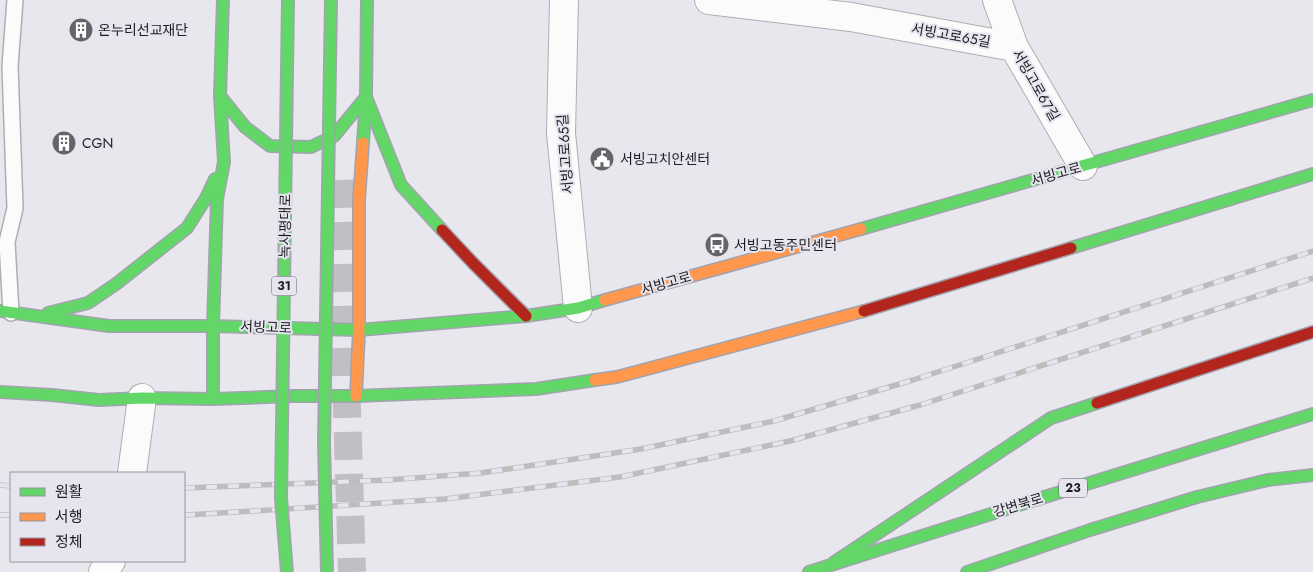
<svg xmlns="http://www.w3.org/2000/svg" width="1313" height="572" viewBox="0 0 1313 572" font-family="Jost,'Noto Sans KR',sans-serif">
	<rect width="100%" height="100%" fill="#e8e7ed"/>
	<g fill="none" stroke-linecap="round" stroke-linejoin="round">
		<!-- street-tunnel -->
		<path stroke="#c0bfc4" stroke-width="28" stroke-dasharray="28 14" stroke-linecap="butt" d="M 340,180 L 352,572"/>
		<defs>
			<path id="lane" d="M 11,313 L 7,242 L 15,208 L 10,66 L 15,0"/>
			<path id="street" d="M 564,0 L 561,133 L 578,308
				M 709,0 L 851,17 L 1014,47
				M 997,0 L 1014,47 L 1083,166
				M 132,473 L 142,398
				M 103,572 L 111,561"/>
			<path id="fast" d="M 220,96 L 245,127 L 270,146 L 311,147 L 334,136 L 366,97 L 401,185 L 442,230
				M 363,143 L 366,97 L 367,0
				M 861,229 L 1313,100
				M 1071,248 L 1313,174
				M 0,311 L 109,326 L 213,326 L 359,330 L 526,316 L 578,308 L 605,300
				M 48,313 L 88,303 L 116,284 L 187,228 L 206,198 L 215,179
				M 0,392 L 52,395 L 99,400 L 142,398 L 213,399 L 293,396 L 356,396 L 536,389 L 595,380
				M 213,399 L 213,326 L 217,199 L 224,162 L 220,96 L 223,0
				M 833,563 L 1051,418 L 1097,403
				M 809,572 L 1038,499 L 1313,414
				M 967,572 L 1090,530 L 1197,497 L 1268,480 L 1313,475"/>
			<path id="slow" d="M 605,300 L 861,229
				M 595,380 L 617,377 L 864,311
				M 356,396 L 359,330 L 359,200 L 363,143"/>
			<path id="jam" d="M 442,230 L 473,263 L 526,316
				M 864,311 L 1071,248
				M 1097,403 L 1313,332"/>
		</defs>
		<!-- lane casing -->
		<use href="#lane" stroke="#aeaeb2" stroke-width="18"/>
		<!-- street casing -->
		<use href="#street" stroke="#aeaeb2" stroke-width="30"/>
		<!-- fast casing -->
		<use href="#fast" stroke="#a2a3af" stroke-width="14"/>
		<!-- slow casing -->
		<use href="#slow" stroke="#a2a3af" stroke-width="14"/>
		<!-- jam casing -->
		<use href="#jam" stroke="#a2a3af" stroke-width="14"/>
		<!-- lane -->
		<use href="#lane" stroke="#fcfbfc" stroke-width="15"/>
		<!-- street -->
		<use href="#street" stroke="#fcfbfc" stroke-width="28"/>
		<!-- fast -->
		<use href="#fast" stroke="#63d668" stroke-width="11"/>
		<!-- slow -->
		<use href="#slow" stroke="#ff974d" stroke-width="11"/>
		<!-- jam -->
		<use href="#jam" stroke="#b3261e" stroke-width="11"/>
		<defs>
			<path id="rail" d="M 0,485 L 11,486
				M 184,488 L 387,480 L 481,473 L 641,449 L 774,421 L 913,380 L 1313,251
				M 0,515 L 11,515
				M 184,515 L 204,514 L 445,499 L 620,477 L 790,441 L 920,405 L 1313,278"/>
		</defs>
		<!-- rail casing -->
		<use href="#rail" stroke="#bebdbe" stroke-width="5.5"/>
		<!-- rail -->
		<use href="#rail" stroke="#e6e5ef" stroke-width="4" stroke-dasharray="11" stroke-linecap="butt"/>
		<defs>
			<path id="fast-bridge" d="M 287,572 L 281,498 L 288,0
				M 327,572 L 324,443 L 331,0"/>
		</defs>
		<!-- fast-bridge casing -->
		<use href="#fast-bridge" stroke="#a2a3af" stroke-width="14" stroke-linecap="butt"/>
		<!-- fast-bridge -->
		<use href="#fast-bridge" stroke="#63d668" stroke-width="11"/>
	</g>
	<!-- icons -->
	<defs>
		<symbol id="building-disc" viewBox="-11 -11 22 22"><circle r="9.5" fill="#656468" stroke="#e6e5ef"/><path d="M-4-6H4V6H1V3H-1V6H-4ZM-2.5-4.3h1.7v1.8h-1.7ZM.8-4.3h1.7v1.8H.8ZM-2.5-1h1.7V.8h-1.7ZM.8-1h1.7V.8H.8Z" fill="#fff"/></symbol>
		<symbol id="civic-disc" viewBox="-11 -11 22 22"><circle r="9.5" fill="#656468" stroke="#e6e5ef"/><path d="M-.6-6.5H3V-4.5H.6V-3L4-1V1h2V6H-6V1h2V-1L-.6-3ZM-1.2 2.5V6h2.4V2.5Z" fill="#fff"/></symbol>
		<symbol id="bus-disc" viewBox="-11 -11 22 22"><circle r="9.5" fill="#656468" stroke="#e6e5ef"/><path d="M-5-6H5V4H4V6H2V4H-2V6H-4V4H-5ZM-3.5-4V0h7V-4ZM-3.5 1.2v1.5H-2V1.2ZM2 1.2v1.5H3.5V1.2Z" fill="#fff"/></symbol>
	</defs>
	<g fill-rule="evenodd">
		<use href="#building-disc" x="67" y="16" width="28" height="28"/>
		<use href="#building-disc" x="50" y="129" width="28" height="28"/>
		<use href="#civic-disc" x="588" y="145" width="28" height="28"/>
		<use href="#bus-disc" x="703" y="231" width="28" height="28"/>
	</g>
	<g text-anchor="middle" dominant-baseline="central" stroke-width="4" stroke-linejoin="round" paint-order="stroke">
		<!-- shield labels -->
		<g fill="#e6e5ef" stroke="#5a595f" stroke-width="1">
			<rect x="271.5" y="276.5" width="25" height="19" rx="4"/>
			<rect x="1059" y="478.5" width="28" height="19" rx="4"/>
		</g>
		<g font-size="12" font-weight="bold" fill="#1e1d21">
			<text x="284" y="286">31</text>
			<text x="1073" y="488">23</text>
		</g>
		<!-- poi labels -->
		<g font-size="14" fill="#1e1d21" stroke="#e6e5ef" text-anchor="start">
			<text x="98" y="30">온누리선교재단</text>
			<text x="82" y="143">CGN</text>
			<text x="620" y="159">서빙고치안센터</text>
			<text x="734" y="245">서빙고동주민센터</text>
		</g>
		<!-- street labels -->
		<g font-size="14" fill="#1e1d21" stroke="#e6e5ef">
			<text transform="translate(951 35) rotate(10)">서빙고로65길</text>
			<text transform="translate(1036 85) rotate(60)">서빙고로67길</text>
			<text transform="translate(565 154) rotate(-94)">서빙고로65길</text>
			<text transform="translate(1056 174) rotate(-16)">서빙고로</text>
			<text transform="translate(285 226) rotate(-89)">녹사평대로</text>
			<text transform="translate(666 283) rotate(-16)">서빙고로</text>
			<text transform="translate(266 327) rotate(2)">서빙고로</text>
			<text transform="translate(1018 505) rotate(-17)">강변북로</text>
		</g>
	</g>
	<!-- legend -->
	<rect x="10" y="472" width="175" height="90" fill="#e6e5ef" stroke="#96959d"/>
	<rect x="20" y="488" width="25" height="8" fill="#63d668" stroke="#96959d"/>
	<text x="55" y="497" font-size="15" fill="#1e1d21">원활</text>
	<rect x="20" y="513" width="25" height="8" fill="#ff974d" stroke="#96959d"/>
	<text x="55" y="522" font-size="15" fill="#1e1d21">서행</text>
	<rect x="20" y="538" width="25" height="8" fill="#b3261e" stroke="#96959d"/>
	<text x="55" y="547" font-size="15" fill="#1e1d21">정체</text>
</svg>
